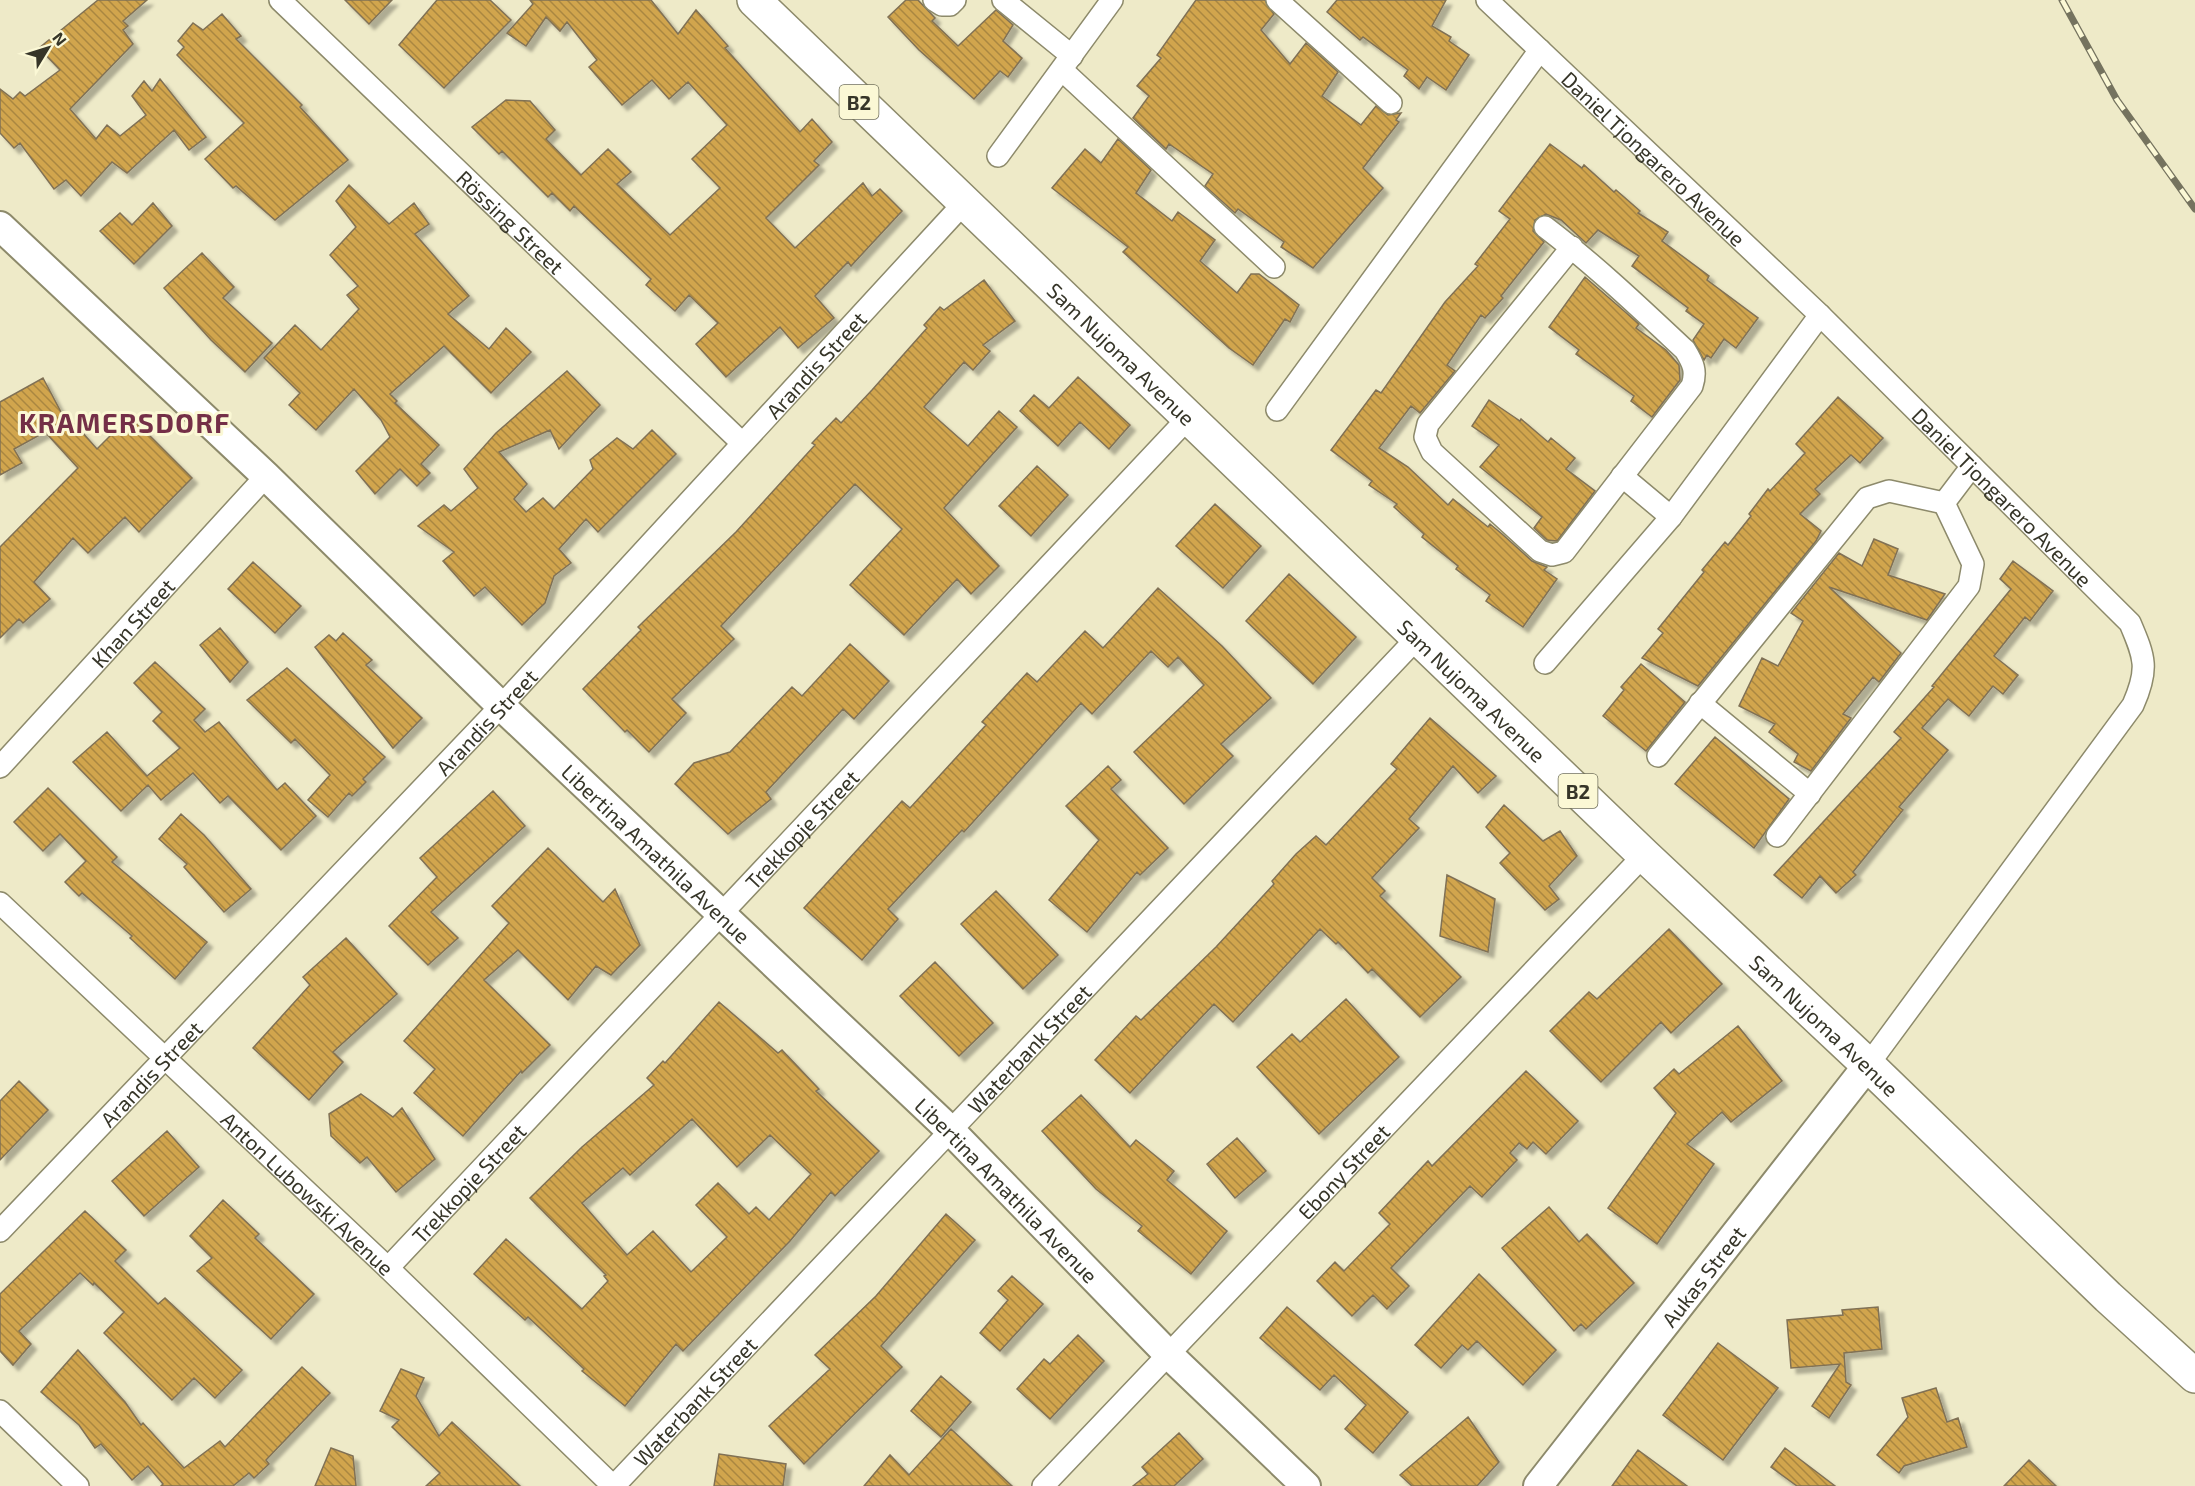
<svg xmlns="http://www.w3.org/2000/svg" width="2195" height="1486" viewBox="0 0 2195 1486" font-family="'Exo 2',sans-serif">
	<defs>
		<pattern id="building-back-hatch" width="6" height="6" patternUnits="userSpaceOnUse" patternTransform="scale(1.5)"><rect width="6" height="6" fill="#d1a54e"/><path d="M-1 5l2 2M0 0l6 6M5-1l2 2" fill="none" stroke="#aa8741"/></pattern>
		<filter id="shadow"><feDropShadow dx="5.5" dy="5.5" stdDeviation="1.5" flood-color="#0004"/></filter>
	</defs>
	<rect width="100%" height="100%" fill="#eeeac8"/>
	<!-- building -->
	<path fill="url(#building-back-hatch)" stroke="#807155" stroke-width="1.5" fill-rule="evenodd" filter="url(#shadow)" d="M 98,0 L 147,0 L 123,21 L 128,26 L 123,30 L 133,44 L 70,109 L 96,139 L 107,125 L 120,136 L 146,115 L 132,96 L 144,81 L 152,91 L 160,79 L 206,137 L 189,150 L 174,130 L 127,173 L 112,162 L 81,196 L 66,180 L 54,189 L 20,143 L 14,148 L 0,133 L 0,89 L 13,99 L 20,92 L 25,96 L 60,70 L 39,48 Z
		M 345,0 L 392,0 L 369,24 Z
		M 437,0 L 490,0 L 511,20 L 444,88 L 399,45 Z
		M 530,0 L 651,0 L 678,34 L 696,10 L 728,46 L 725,48 L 800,132 L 812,119 L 832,142 L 814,161 L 819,165 L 766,218 L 795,248 L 863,183 L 872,196 L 880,189 L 902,211 L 851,266 L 848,262 L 815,296 L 834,318 L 798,348 L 780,327 L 726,377 L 696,344 L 718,323 L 689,295 L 675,311 L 646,285 L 651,279 L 574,206 L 570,211 L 552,193 L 548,197 L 502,151 L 499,154 L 472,127 L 506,100 L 530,101 L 555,130 L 546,139 L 581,175 L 608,149 L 631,172 L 617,184 L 670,235 L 720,188 L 692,159 L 727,125 L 688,82 L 669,99 L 652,80 L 622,105 L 589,67 L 597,60 L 567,22 L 560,31 L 546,17 L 526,46 L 507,33 L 533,4 Z
		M 906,0 L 918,0 L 935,18 L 932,21 L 958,46 L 996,10 L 1013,25 L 1003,41 L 1022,58 L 1008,77 L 1000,71 L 974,99 L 919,50 L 888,17 Z
		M 1196,0 L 1265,0 L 1274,14 L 1261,30 L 1290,64 L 1306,43 L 1338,72 L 1322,96 L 1361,125 L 1376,106 L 1388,115 L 1401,113 L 1396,120 L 1399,122 L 1363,168 L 1383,188 L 1313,268 L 1281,247 L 1284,242 L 1238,209 L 1235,213 L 1205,186 L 1213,174 L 1169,144 L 1166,149 L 1133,118 L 1149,96 L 1137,86 L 1161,58 L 1157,55 Z
		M 1337,0 L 1446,0 L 1432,26 L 1451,37 L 1449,41 L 1469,55 L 1446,90 L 1427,77 L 1419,89 L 1404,76 L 1408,70 L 1363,37 L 1360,40 L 1327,12 Z
		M 222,14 L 241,36 L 236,39 L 302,105 L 300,107 L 348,160 L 275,220 L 236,186 L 233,188 L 205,159 L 244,123 L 177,55 L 184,47 L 178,41 L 193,23 L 203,30 Z
		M 1118,139 L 1151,170 L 1136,193 L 1172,221 L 1178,212 L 1215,240 L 1200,261 L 1237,293 L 1251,274 L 1259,274 L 1299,305 L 1290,322 L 1285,319 L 1253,365 L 1229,348 L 1123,252 L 1128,247 L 1052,188 L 1085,149 L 1101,163 Z
		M 1550,144 L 1582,168 L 1584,165 L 1614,192 L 1616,190 L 1640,211 L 1638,213 L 1668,232 L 1662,241 L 1709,276 L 1707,280 L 1758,318 L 1736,348 L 1724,339 L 1711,358 L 1707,355 L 1704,360 L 1693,340 L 1704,324 L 1686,311 L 1688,308 L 1632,266 L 1639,256 L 1598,230 L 1586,243 L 1561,220 L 1546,214 L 1535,220 L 1533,231 L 1544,242 L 1501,296 L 1503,298 L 1485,318 L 1481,315 L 1447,365 L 1455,371 L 1420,413 L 1411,406 L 1379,448 L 1408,467 L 1448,505 L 1453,499 L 1488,527 L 1490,524 L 1502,534 L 1532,561 L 1547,567 L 1544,570 L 1557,579 L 1523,627 L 1486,601 L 1490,595 L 1456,569 L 1458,566 L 1422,537 L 1424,534 L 1394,507 L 1397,504 L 1369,485 L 1372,481 L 1331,450 L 1376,390 L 1381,393 L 1445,302 L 1478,266 L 1475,264 L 1510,219 L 1499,211 Z
		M 349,185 L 389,224 L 414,203 L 429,224 L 415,234 L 469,296 L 448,314 L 489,349 L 506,328 L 531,352 L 491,393 L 444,346 L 390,394 L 397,401 L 395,403 L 439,445 L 421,464 L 430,473 L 417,486 L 400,469 L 375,494 L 356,471 L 390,437 L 381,420 L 354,389 L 316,430 L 289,405 L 300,393 L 264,358 L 295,325 L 321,350 L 359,309 L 347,295 L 358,286 L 330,255 L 356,227 L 336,201 Z
		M 153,203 L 172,226 L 134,264 L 100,231 L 120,213 L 132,225 Z
		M 202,253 L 234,287 L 223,298 L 272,343 L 245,372 L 211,340 L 164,288 Z
		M 1585,277 L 1639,324 L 1636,328 L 1666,350 L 1679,365 L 1680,380 L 1652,417 L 1631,401 L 1634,396 L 1576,354 L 1579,350 L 1549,327 Z
		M 984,280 L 1015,321 L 983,345 L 990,351 L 973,370 L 964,362 L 924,407 L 968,446 L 999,411 L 1017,427 L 944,508 L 999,566 L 971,594 L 957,579 L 904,635 L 850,585 L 902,529 L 855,484 L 721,626 L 734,639 L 672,699 L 686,713 L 649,752 L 627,730 L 625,732 L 583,689 L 641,630 L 638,627 L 736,532 L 815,445 L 812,443 L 836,418 L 841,423 L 872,390 L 927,328 L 924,325 L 940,307 L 944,310 Z
		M 567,371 L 600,405 L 559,449 L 550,430 L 499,452 L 527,484 L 514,499 L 526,512 L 543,498 L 554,509 L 593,469 L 590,460 L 617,438 L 633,449 L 652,430 L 676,454 L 598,532 L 586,519 L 559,549 L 571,563 L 554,576 L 545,603 L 522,625 L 485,587 L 474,596 L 443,561 L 454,552 L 418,526 L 444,505 L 451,511 L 478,488 L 464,469 L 496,433 Z
		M 1078,377 L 1130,425 L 1109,449 L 1080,422 L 1058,446 L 1020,411 L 1034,395 L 1049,408 Z
		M 43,378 L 70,429 L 75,424 L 97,449 L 130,416 L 192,478 L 139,532 L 125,517 L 88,553 L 73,538 L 34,582 L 50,599 L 23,623 L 19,619 L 0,638 L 0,547 L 78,468 L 45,432 L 14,449 L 22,463 L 0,475 L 0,402 Z
		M 1838,397 L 1883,438 L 1860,463 L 1851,455 L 1815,489 L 1820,494 L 1800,514 L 1821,531 L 1816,541 L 1698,686 L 1642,658 L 1663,633 L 1658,629 L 1704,572 L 1702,570 L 1725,542 L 1728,545 L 1751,516 L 1749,514 L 1768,489 L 1770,491 L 1805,453 L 1796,444 Z
		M 1489,400 L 1520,421 L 1521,419 L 1548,442 L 1551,438 L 1575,458 L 1566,469 L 1595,491 L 1557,541 L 1547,540 L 1534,528 L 1542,517 L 1480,467 L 1499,445 L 1472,426 Z
		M 1037,466 L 1068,495 L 1031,536 L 999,506 Z
		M 1215,504 L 1261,546 L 1223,588 L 1176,546 Z
		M 1874,539 L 1898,549 L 1888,575 L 1945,594 L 1927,620 L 1829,587 L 1901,653 L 1879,682 L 1873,677 L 1843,714 L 1851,718 L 1811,771 L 1794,762 L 1798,754 L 1769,732 L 1775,724 L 1739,706 L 1762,658 L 1778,666 L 1803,621 L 1791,613 L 1839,553 L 1862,566 Z
		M 2013,561 L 2053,591 L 2030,621 L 2025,617 L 1994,656 L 2018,675 L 2003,694 L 1993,686 L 1969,716 L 1948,699 L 1922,728 L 1948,750 L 1899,807 L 1903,810 L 1853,872 L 1856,875 L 1836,893 L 1820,876 L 1802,898 L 1774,875 L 1901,738 L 1894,732 L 1934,687 L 1932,686 L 2011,589 L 2000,579 Z
		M 253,562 L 301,606 L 275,633 L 228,589 Z
		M 1289,574 L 1356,637 L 1313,684 L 1246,621 Z
		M 1158,588 L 1222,646 L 1271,698 L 1221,744 L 1233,756 L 1184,804 L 1134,752 L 1204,685 L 1178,657 L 1168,667 L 1151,651 L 1092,714 L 1081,703 L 964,832 L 962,830 L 888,909 L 898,919 L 862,960 L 804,908 L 902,801 L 910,808 L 986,725 L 982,722 L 1027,673 L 1037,682 L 1085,631 L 1103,648 Z
		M 220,628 L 248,662 L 230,682 L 200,645 Z
		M 343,633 L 372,660 L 366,665 L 422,718 L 393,748 L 315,647 L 329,635 L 336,641 Z
		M 850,644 L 889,681 L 854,719 L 843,709 L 766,792 L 771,799 L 728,834 L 675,784 L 694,763 L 730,752 L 792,687 L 802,696 Z
		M 155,662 L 205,709 L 194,720 L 205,732 L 219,722 L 277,790 L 285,783 L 316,816 L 281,850 L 228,796 L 220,803 L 193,773 L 161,800 L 148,785 L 121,811 L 73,762 L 107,732 L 147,776 L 180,748 L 153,721 L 162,712 L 134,683 Z
		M 1641,664 L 1685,702 L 1646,751 L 1603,716 L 1624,690 L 1621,687 Z
		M 287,668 L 385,757 L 363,779 L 366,782 L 352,796 L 349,793 L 328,817 L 308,800 L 330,775 L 295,739 L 291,743 L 247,700 Z
		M 1430,718 L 1496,776 L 1478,793 L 1453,766 L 1409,819 L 1419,828 L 1372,878 L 1385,891 L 1380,896 L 1461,977 L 1420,1017 L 1372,969 L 1368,973 L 1338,942 L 1336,944 L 1320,929 L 1233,1022 L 1214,1004 L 1130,1093 L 1095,1060 L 1136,1016 L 1141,1020 L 1216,947 L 1274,884 L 1272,881 L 1296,854 L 1316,836 L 1326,845 L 1397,769 L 1391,764 Z
		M 1715,737 L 1789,799 L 1754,848 L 1675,784 Z
		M 1108,766 L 1121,780 L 1111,789 L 1168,848 L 1140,875 L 1137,872 L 1087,932 L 1049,900 L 1099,840 L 1066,806 Z
		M 48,788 L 117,857 L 112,862 L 207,942 L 175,979 L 130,938 L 132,936 L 82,893 L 79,896 L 65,882 L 86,861 L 60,834 L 43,851 L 14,822 Z
		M 493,791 L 525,826 L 431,912 L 458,938 L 428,965 L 389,926 L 437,877 L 420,858 Z
		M 1504,805 L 1543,841 L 1560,831 L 1577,856 L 1549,886 L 1559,899 L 1545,910 L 1500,863 L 1510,853 L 1486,827 Z
		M 181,814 L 204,835 L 251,889 L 224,912 L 184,867 L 187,864 L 159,839 Z
		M 548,848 L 603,902 L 615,889 L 640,945 L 611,975 L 596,966 L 568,1000 L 518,950 L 484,980 L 550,1045 L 522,1073 L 521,1071 L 463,1136 L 414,1093 L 435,1069 L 404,1041 L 509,923 L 492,906 Z
		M 1447,875 L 1495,899 L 1488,952 L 1440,936 Z
		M 996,891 L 1058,955 L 1023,989 L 961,924 Z
		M 1669,929 L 1722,984 L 1671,1033 L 1661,1022 L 1601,1082 L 1550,1031 L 1589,992 L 1597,999 Z
		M 346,938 L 397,994 L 333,1052 L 343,1062 L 309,1100 L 253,1048 L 310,985 L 303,977 Z
		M 935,962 L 993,1023 L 959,1056 L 900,996 Z
		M 1346,999 L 1399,1057 L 1319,1134 L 1257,1067 L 1292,1034 L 1300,1042 Z
		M 719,1002 L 778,1053 L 782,1050 L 819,1089 L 816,1091 L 879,1151 L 835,1196 L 831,1192 L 790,1241 L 683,1351 L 676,1344 L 625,1406 L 582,1371 L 584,1369 L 528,1317 L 525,1320 L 474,1274 L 506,1239 L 582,1309 L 608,1281 L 604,1276 L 606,1275 L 530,1198 L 582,1147 L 654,1085 L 647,1078 L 663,1061 L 665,1063 ZM 692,1119 L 737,1167 L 770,1135 L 811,1174 L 769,1220 L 756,1207 L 749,1214 L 718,1183 L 696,1205 L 727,1237 L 691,1272 L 653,1231 L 627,1255 L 582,1203 L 623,1168 L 630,1175 Z
		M 1738,1026 L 1782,1081 L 1731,1122 L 1722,1112 L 1687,1144 L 1714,1164 L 1657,1244 L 1608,1208 L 1676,1113 L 1654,1088 L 1674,1069 L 1679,1074 Z
		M 1526,1071 L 1578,1121 L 1546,1154 L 1533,1142 L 1527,1149 L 1519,1143 L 1510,1153 L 1517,1160 L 1482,1197 L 1470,1186 L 1391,1268 L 1409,1286 L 1387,1309 L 1373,1295 L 1352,1316 L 1317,1281 L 1335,1262 L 1344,1271 L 1390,1224 L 1379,1213 L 1428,1161 L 1432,1166 Z
		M 19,1081 L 48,1110 L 0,1160 L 0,1101 Z
		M 361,1094 L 393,1117 L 402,1108 L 435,1159 L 396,1192 L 367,1157 L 360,1163 L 331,1136 L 329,1114 Z
		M 1081,1095 L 1130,1147 L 1136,1140 L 1174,1171 L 1167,1180 L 1227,1231 L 1191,1274 L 1138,1231 L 1142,1226 L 1096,1189 L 1042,1131 Z
		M 167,1131 L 199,1167 L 144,1216 L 112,1181 Z
		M 1237,1138 L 1266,1171 L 1235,1198 L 1207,1164 Z
		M 223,1200 L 259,1234 L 255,1238 L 314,1294 L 271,1339 L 197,1271 L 212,1258 L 190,1236 Z
		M 1549,1207 L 1579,1242 L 1587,1234 L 1634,1283 L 1586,1329 L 1581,1324 L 1574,1331 L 1502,1248 Z
		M 85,1211 L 126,1250 L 115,1261 L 158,1304 L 165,1298 L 242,1370 L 215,1398 L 194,1378 L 172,1400 L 104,1333 L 124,1312 L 94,1283 L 93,1285 L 80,1273 L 19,1331 L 31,1344 L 13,1365 L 0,1351 L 0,1294 Z
		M 946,1214 L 975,1240 L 881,1346 L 902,1367 L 804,1464 L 769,1426 L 830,1369 L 815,1355 L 876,1296 Z
		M 1479,1274 L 1556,1350 L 1523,1385 L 1477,1341 L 1468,1350 L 1462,1345 L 1441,1368 L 1415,1345 Z
		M 1012,1276 L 1043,1304 L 1000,1351 L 980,1333 L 1008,1300 L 998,1291 Z
		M 1287,1307 L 1408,1412 L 1373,1453 L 1345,1429 L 1366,1405 L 1334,1375 L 1320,1390 L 1260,1338 Z
		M 1878,1307 L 1882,1349 L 1844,1353 L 1846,1382 L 1851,1385 L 1829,1418 L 1812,1406 L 1840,1364 L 1791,1368 L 1787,1320 L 1843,1315 L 1842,1310 Z
		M 1078,1335 L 1104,1361 L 1050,1419 L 1017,1389 L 1044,1359 L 1050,1364 Z
		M 1718,1343 L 1778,1388 L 1723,1460 L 1663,1415 Z
		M 78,1350 L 125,1402 L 141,1425 L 143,1423 L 184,1468 L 220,1441 L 225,1447 L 302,1367 L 330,1393 L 266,1460 L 269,1464 L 254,1478 L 249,1473 L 233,1486 L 161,1486 L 163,1484 L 148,1466 L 132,1480 L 101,1444 L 95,1448 L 79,1425 L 41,1392 Z
		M 401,1369 L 424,1378 L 416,1396 L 439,1436 L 452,1422 L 520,1486 L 426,1486 L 440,1473 L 392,1427 L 399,1420 L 380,1411 Z
		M 941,1376 L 971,1402 L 941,1437 L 911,1411 Z
		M 1936,1388 L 1947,1422 L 1958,1418 L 1967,1447 L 1904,1466 L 1899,1473 L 1877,1455 L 1908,1417 L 1902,1398 Z
		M 1468,1417 L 1499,1462 L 1477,1486 L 1412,1486 L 1400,1475 Z
		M 951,1429 L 1012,1486 L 864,1486 L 890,1455 L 909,1475 Z
		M 1179,1433 L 1203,1459 L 1174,1486 L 1133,1486 L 1148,1474 L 1142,1467 Z
		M 331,1448 L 353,1456 L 356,1486 L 315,1486 Z
		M 1785,1448 L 1835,1486 L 1797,1486 L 1771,1467 Z
		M 1638,1450 L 1687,1486 L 1612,1486 Z
		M 719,1454 L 786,1464 L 783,1486 L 714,1486 Z
		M 2029,1460 L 2056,1486 L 2004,1486 Z"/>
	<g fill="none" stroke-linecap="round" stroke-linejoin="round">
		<defs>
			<g id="street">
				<path id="s1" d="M 280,0 L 742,443"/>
				<path d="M 934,0 L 942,5 L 950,5 L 955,0"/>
				<path d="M 1003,0 L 1072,56"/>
				<path d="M 1277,0 L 1391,103"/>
				<path id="s2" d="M 1487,0 L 1820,315 L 2130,623 C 2145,658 2149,669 2133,705 L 1868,1065"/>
				<path d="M 1062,70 L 1274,267"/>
				<path d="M 998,156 L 1112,0"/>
				<path d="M 1545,227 C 1595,265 1639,307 1685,350 C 1693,363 1697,371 1692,386 L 1564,552 L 1552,555 L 1540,551 L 1432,452 L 1425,437 L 1428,424 L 1572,247"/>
				<path d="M 1277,410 L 1540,50"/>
				<path d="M 1622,476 L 1671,517"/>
				<path d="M 1944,503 L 1972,466"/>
				<path d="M 1545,663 L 1671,517 L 1820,315"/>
				<path d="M 1700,703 L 1810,794"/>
				<path d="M 1658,756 L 1867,498 L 1889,491 L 1944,503"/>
				<path id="s3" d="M 0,767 L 266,476"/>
				<path d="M 1777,836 L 1969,586 L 1973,564 L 1944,503"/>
				<path id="s4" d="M 0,903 L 388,1268 L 613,1486"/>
				<path id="s5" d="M 0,1231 L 501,706 L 963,204"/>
				<path id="s6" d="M 388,1268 L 1189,417"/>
				<path d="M 0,1411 L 78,1486"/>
				<path id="s7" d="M 614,1486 L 1419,636"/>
				<path id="s8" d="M 1043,1486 L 1644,855"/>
			</g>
			<g id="secondary">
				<path id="s9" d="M 0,226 L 266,476 L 501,706 L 950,1130 L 1167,1353 L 1306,1486"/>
				<path id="s10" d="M 1538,1486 L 1868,1065"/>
			</g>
			<g id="highway">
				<path id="s11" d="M 754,0 L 1644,855 L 1868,1065 L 2108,1297 L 2195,1376"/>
			</g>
		</defs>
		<!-- street casing -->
		<use href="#street" stroke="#8d8a6b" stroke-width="24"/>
		<!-- secondary casing -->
		<use href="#secondary" stroke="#8d8a6b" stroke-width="32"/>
		<!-- highway casing -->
		<use href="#highway" stroke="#8d8a6b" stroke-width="36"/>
		<!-- street -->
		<use href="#street" stroke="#fff" stroke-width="21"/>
		<!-- secondary -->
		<use href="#secondary" stroke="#fff" stroke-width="28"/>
		<!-- highway -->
		<use href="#highway" stroke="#fff" stroke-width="33"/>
		<defs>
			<path id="rail" d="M 2062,0 L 2117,100 L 2195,209"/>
		</defs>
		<!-- rail casing -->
		<use href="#rail" stroke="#75735f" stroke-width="7"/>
		<!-- rail -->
		<use href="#rail" stroke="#fbf8d5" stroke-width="4.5" stroke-dasharray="14" stroke-linecap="butt"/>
	</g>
	<g text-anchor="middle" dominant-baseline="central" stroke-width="6" stroke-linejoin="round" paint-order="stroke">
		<!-- shield labels -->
		<g fill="#fbf8d5" stroke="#71705c" stroke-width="1.5">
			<rect x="839.5" y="85" width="39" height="34" rx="4.5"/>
			<rect x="1558.5" y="774" width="39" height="34" rx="4.5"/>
		</g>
		<g font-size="20" font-weight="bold" fill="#363528">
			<text x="859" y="102">B2</text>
			<text x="1578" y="791">B2</text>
		</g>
		<!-- street labels -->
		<g font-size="21" fill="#363528" stroke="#fbf8d5">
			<text stroke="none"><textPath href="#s2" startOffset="230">Daniel Tjongarero Avenue</textPath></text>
			<text stroke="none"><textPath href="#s1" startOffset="320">Rössing Street</textPath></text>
			<text stroke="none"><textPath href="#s11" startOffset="510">Sam Nujoma Avenue</textPath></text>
			<text stroke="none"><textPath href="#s5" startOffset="1190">Arandis Street</textPath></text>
			<text stroke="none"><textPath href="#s2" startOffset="716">Daniel Tjongarero Avenue</textPath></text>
			<text stroke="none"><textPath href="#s3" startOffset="196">Khan Street</textPath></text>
			<text stroke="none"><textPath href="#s11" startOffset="996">Sam Nujoma Avenue</textPath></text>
			<text stroke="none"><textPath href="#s5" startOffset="704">Arandis Street</textPath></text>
			<text stroke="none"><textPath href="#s6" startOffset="603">Trekkopje Street</textPath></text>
			<text stroke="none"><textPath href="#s9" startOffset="908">Libertina Amathila Avenue</textPath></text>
			<text stroke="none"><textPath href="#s11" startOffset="1482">Sam Nujoma Avenue</textPath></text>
			<text stroke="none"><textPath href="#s7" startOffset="603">Waterbank Street</textPath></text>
			<text stroke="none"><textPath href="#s5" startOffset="218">Arandis Street</textPath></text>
			<text stroke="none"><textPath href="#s8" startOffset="435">Ebony Street</textPath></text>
			<text stroke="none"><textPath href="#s6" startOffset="117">Trekkopje Street</textPath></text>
			<text stroke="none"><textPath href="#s9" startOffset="1394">Libertina Amathila Avenue</textPath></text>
			<text stroke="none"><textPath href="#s4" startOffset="423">Anton Lubowski Avenue</textPath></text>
			<text stroke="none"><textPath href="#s10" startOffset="267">Aukas Street</textPath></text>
			<text stroke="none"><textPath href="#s7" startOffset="117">Waterbank Street</textPath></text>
		</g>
		<!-- district labels -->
		<g font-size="27" font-weight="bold" letter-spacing="1.5" fill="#742f47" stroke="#fbf8d5">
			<text x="125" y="422">KRAMERSDORF</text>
		</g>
	</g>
	<!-- north arrow -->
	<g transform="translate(48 48) rotate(52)" stroke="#fbf8d5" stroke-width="4.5" paint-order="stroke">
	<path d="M0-4.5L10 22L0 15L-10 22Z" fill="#363528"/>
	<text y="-9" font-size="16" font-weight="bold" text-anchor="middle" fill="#363528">N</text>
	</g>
</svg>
